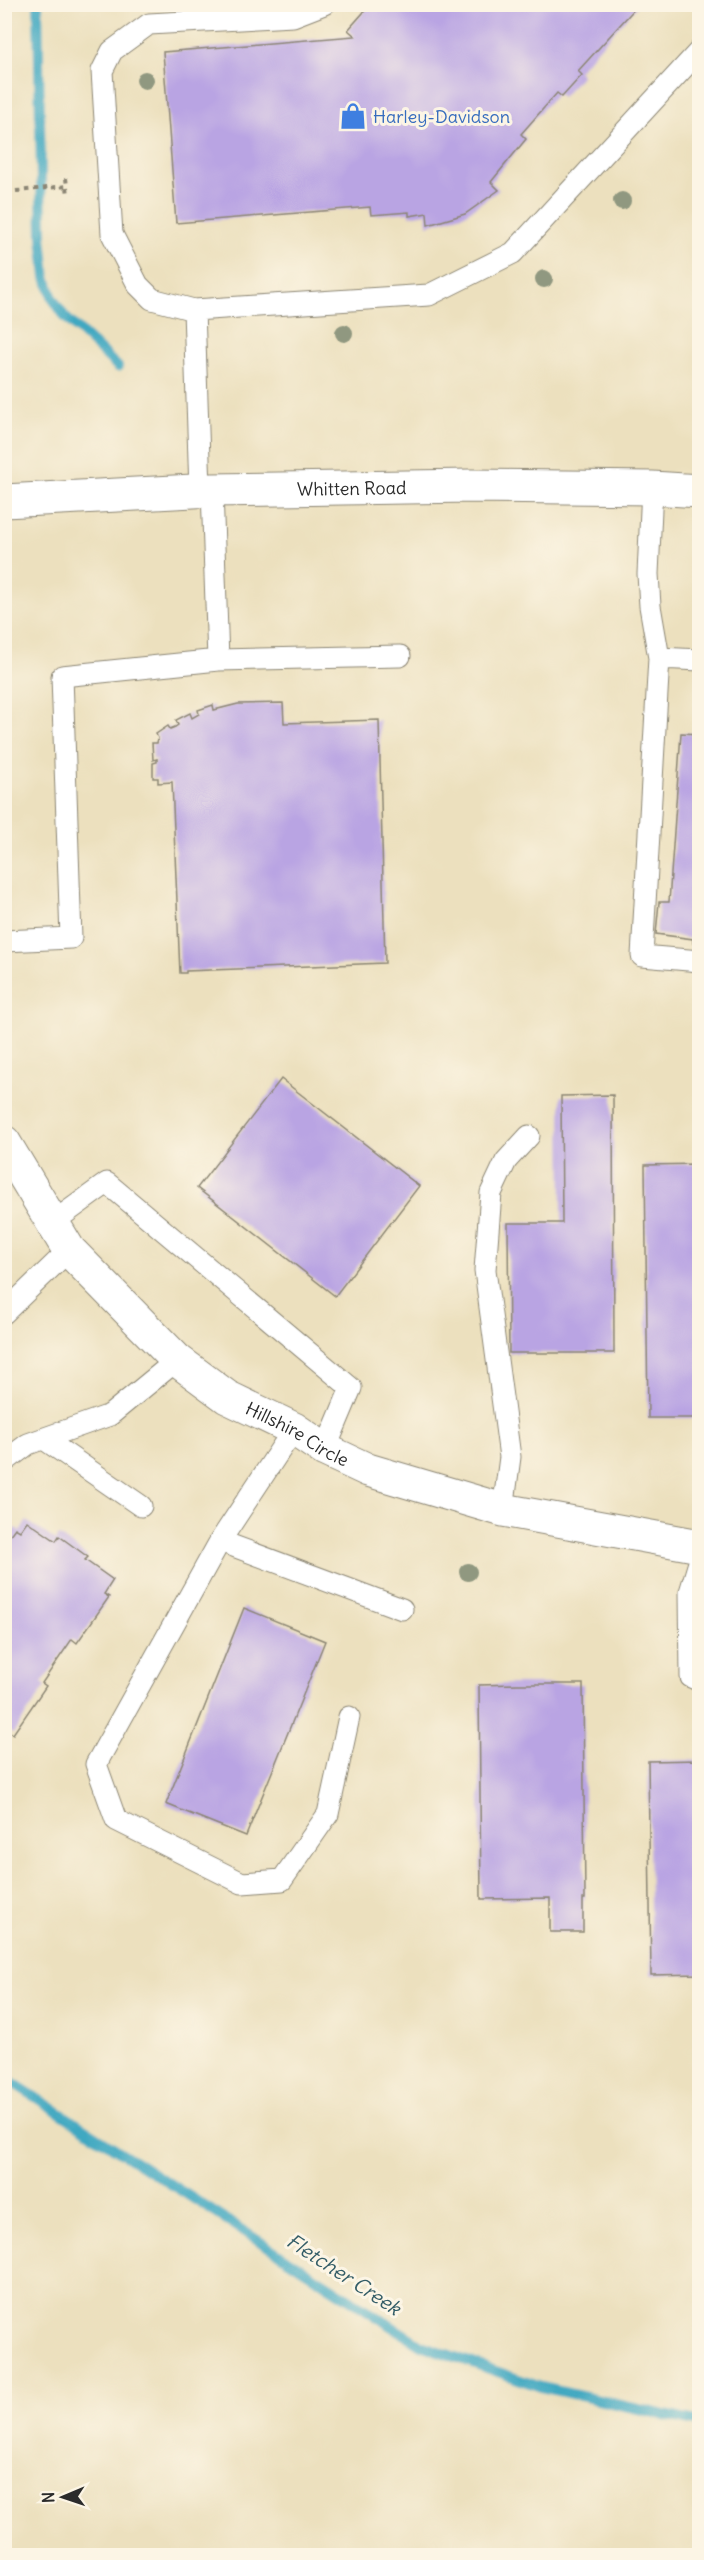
<svg xmlns="http://www.w3.org/2000/svg" width="704" height="2560" viewBox="0 0 704 2560" font-family="Delius,sans-serif">
	<rect width="100%" height="100%" fill="#fcf5e5"/>
	<filter id="ink" filterUnits="userSpaceOnUse"><feTurbulence type="fractalNoise" baseFrequency=".0167" numOctaves="2"/><feDisplacementMap in="SourceGraphic" scale="12" xChannelSelector="R" yChannelSelector="G"/><feConvolveMatrix kernelMatrix="1 2 1 2 8 2 1 2 1" color-interpolation-filters="sRGB"/></filter>
	<filter id="wash" filterUnits="userSpaceOnUse"><feTurbulence type="fractalNoise" baseFrequency=".008" numOctaves="4" result="noise"/><feDisplacementMap in="SourceGraphic" scale="24" xChannelSelector="R" yChannelSelector="G"/><feGaussianBlur stdDeviation="1.35" result="paint"/><feColorMatrix in="noise" values="0 0 0 0 0 0 0 0 0 0 0 0 0 0 0 0 0 1.4 0 .05"/><feComposite in="paint" operator="in"/></filter>
	<g filter="url(#wash)">
		<rect width="100%" height="100%" fill="#ece0be"/>
		<g fill="none" stroke-linecap="round" stroke-linejoin="round">
			<!-- stream -->
			<path stroke="#41a8c1" stroke-width="10" d="M 38,4 L 42,237 L 46,277 L 53,299 L 65,317 L 118,367
				M 4,2077 L 421,2345 L 541,2387 L 700,2423"/>
		</g>
		<g id="blocks">
			<!-- building -->
			<path fill="#b9a4e3" d="M 371,4 L 380,8 L 383,4 L 639,4 L 578,71 L 582,75 L 562,97 L 557,93 L 521,134 L 526,139 L 491,182 L 499,190 L 465,214 L 428,225 L 427,213 L 409,216 L 409,212 L 371,215 L 370,207 L 176,223 L 163,52 L 355,36 L 348,30 Z
				M 283,703 L 284,723 L 379,720 L 385,963 L 186,971 L 186,973 L 180,973 L 172,782 L 158,783 L 158,778 L 153,778 L 153,763 L 157,762 L 157,759 L 153,760 L 152,743 L 157,743 L 158,738 L 156,734 L 168,726 L 170,729 L 175,727 L 178,725 L 176,720 L 190,713 L 192,718 L 199,714 L 198,710 L 213,705 L 214,710 L 238,704 Z
				M 681,733 L 700,734 L 700,944 L 693,943 L 693,939 L 656,934 L 659,902 L 669,902 Z
				M 281,1079 L 419,1186 L 335,1296 L 197,1188 Z
				M 613,1095 L 614,1353 L 509,1353 L 508,1223 L 562,1223 L 561,1096 Z
				M 700,1164 L 700,1418 L 648,1418 L 645,1165 Z
				M 27,1521 L 56,1541 L 59,1536 L 88,1557 L 85,1560 L 113,1580 L 104,1594 L 109,1597 L 77,1643 L 72,1639 L 42,1683 L 46,1686 L 13,1734 L 4,1728 L 4,1543 L 15,1528 L 20,1531 Z
				M 244,1608 L 325,1641 L 246,1836 L 166,1804 Z
				M 517,1684 L 583,1684 L 585,1899 L 583,1899 L 583,1932 L 550,1932 L 550,1898 L 481,1899 L 479,1685 Z
				M 700,1760 L 700,1974 L 651,1975 L 648,1761 Z"/>
		</g>
	</g>
	<g filter="url(#ink)">
		<use href="#blocks" fill-opacity="0" stroke="#8c8674" stroke-width="1.5"/>
		<g fill="none" stroke-linecap="round" stroke-linejoin="round">
			<defs>
				<path id="lane" d="M 194,310 L 152,299 L 138,285 L 112,234 L 102,71 L 112,51 L 149,24 L 293,16 L 324,4
					M 652,488 L 648,574 L 650,606 L 659,658 L 642,956 L 700,961
					M 200,490 L 194,310 L 429,295 L 513,253 L 700,50
					M 212,490 L 218,660
					M 659,658 L 700,660
					M 4,941 L 71,938 L 62,676 L 218,660 L 400,656
					M 52,1223 L 107,1183 L 351,1388 L 325,1450
					M 4,1313 L 69,1250
					M 294,1429 L 220,1541 L 96,1764 L 116,1820 L 242,1883 L 282,1880 L 328,1814 L 349,1717
					M 44,1439 L 141,1506
					M 4,1462 L 28,1444 L 110,1415 L 177,1360
					M 503,1510 L 510,1457 L 485,1270 L 491,1193 L 506,1161 L 529,1136
					M 220,1541 L 402,1609
					M 700,1559 L 690,1592 L 691,1677 L 700,1681"/>
				<g id="street">
					<path id="s1" d="M 4,1142 L 69,1250 L 177,1360 L 227,1397 L 294,1429 L 325,1450 L 368,1470 L 503,1510 L 700,1546"/>
				</g>
				<g id="secondary">
					<path id="s2" d="M 4,501 L 212,490 L 471,486 L 652,488 L 700,491"/>
				</g>
			</defs>
			<!-- lane casing -->
			<use href="#lane" stroke="#8c8674" stroke-width="23"/>
			<!-- street casing -->
			<use href="#street" stroke="#8c8674" stroke-width="35"/>
			<!-- secondary casing -->
			<use href="#secondary" stroke="#8c8674" stroke-width="35"/>
			<!-- path -->
			<path stroke="#8c8674" stroke-width="4" stroke-dasharray="4.5 4.5" stroke-linecap="butt" d="M 66,178 L 68,195
				M 7,192 L 67,186"/>
			<!-- lane -->
			<use href="#lane" stroke="#fff" stroke-width="21"/>
			<!-- street -->
			<use href="#street" stroke="#fff" stroke-width="33"/>
			<!-- secondary -->
			<use href="#secondary" stroke="#fff" stroke-width="33"/>
		</g>
		<!-- trees -->
		<g fill="#909880">
			<circle cx="145" cy="80" r="9"/>
			<circle cx="622" cy="201" r="9"/>
			<circle cx="544" cy="279" r="9"/>
			<circle cx="344" cy="333" r="9"/>
			<circle cx="468" cy="1572" r="9"/>
		</g>
	</g>
	<!-- icons -->
	<defs>
		<symbol id="shop-bare" viewBox="-9 -9 18 18"><path d="M-5-2.5h2.3a2.7 3.5 0 0 1 5.4 0H5L5.5 6h-11ZM-1.5-2.5h3a1.5 2.3 0 0 0-3 0Z" fill="#3f7fe0" stroke="#fcf5e5" stroke-width="2.5" paint-order="stroke"/></symbol>
	</defs>
	<g fill-rule="evenodd">
		<use href="#shop-bare" x="334" y="97" width="38" height="38"/>
	</g>
	<g text-anchor="middle" dominant-baseline="central" stroke-width="6" stroke-linejoin="round" paint-order="stroke">
		<!-- shop labels -->
		<g font-size="18" fill="#366cbe" stroke="#fcf5e5" text-anchor="start">
			<text x="373" y="116">Harley-Davidson</text>
		</g>
		<!-- street labels -->
		<g font-size="18" fill="#2b2b2b" stroke="#fcf5e5">
			<text stroke="none"><textPath href="#s2" startOffset="348">Whitten Road</textPath></text>
			<text stroke="none"><textPath href="#s1" startOffset="422">Hillshire Circle</textPath></text>
		</g>
		<!-- water labels -->
		<g font-size="20" font-style="italic" fill="#345d67" stroke="#fcf5e5">
			<text transform="translate(344 2274) rotate(33)">Fletcher Creek</text>
		</g>
	</g>
	<!-- margin -->
	<rect width="704" height="2560" fill="none" stroke="#fcf5e5" stroke-width="24"/>
	<!-- north arrow -->
	<g transform="translate(63 2497) rotate(268)" stroke="#fcf5e5" stroke-width="4.5" paint-order="stroke">
	<path d="M0-4.5L10 22L0 15L-10 22Z" fill="#2b2b2b"/>
	<text y="-9" font-size="16" font-weight="bold" text-anchor="middle" fill="#2b2b2b">N</text>
	</g>
</svg>
